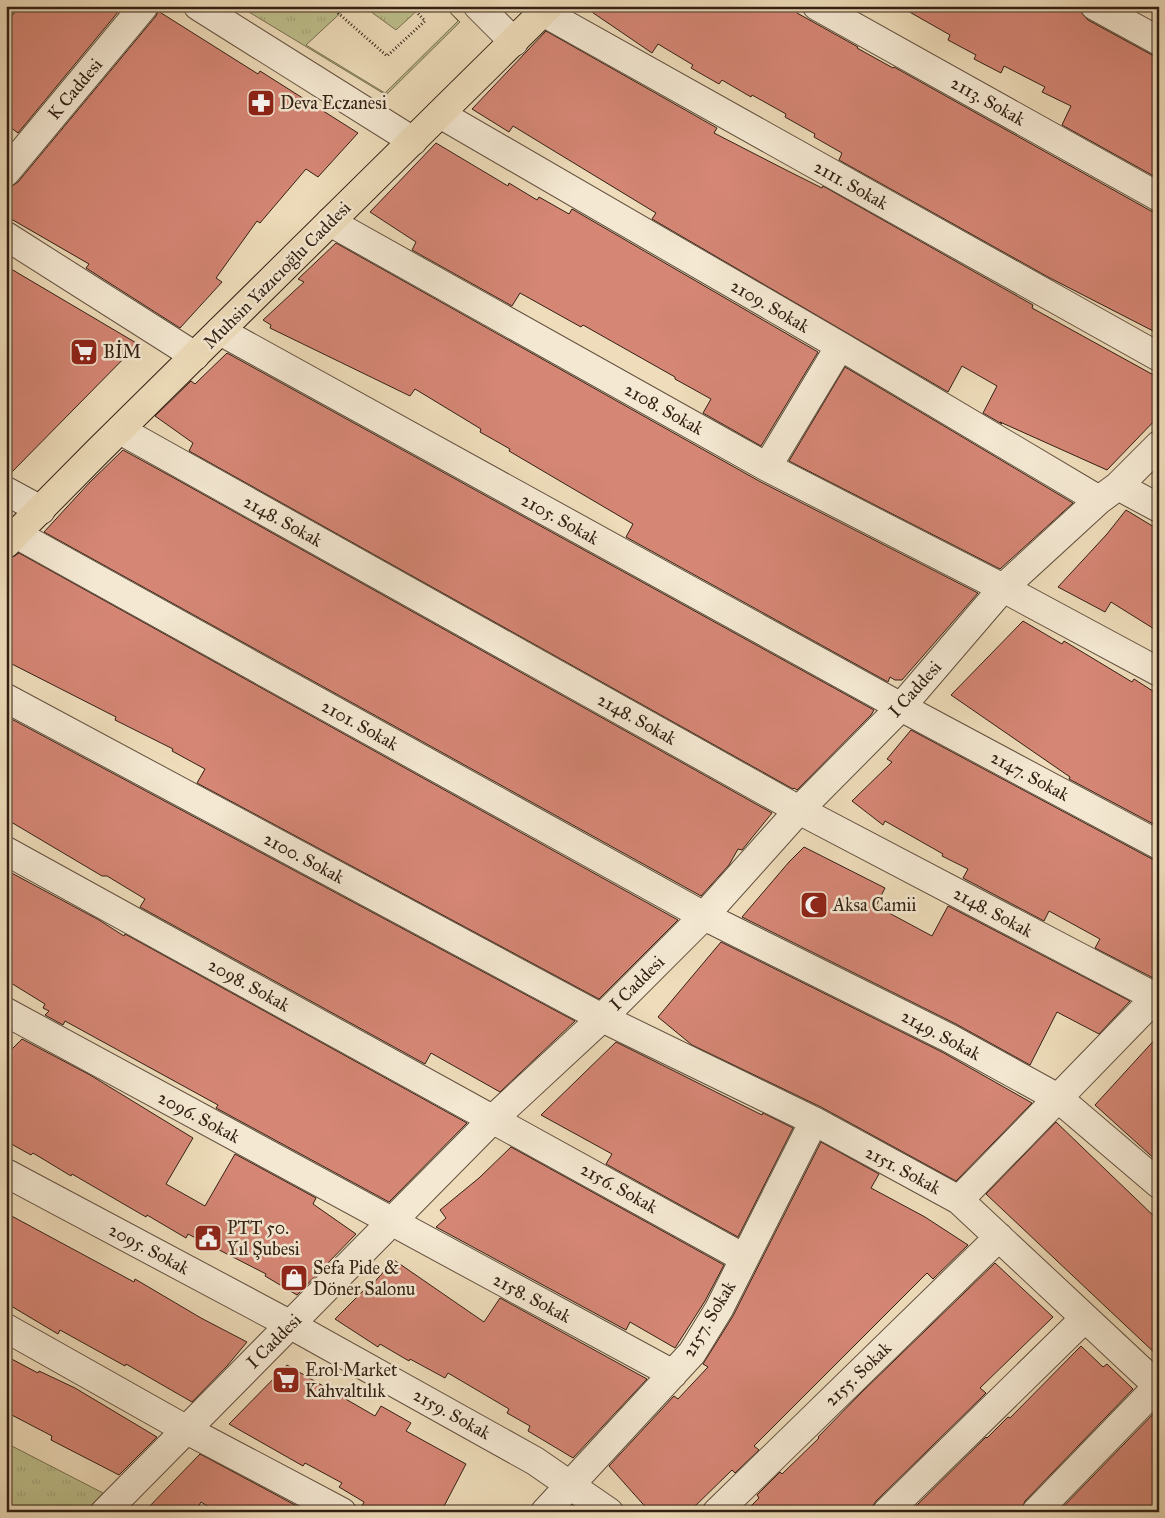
<svg xmlns="http://www.w3.org/2000/svg" width="1165" height="1518" viewBox="0 0 1165 1518" font-family="'IM FELL Great Primer',serif">
	<defs>
		<pattern id="park-tufts" width="24" height="20" patternUnits="userSpaceOnUse" patternTransform="scale(1.25)"><rect width="24" height="20" fill="#bdbf8c"/><path d="M3 7l-1-3M5 7V3M7 7l1-3M15 17l-1-3M17 17v-4M19 17l1-3" fill="none" stroke="#a3a478"/></pattern>
	</defs>
	<rect width="100%" height="100%" fill="#eedcba"/>
	<filter id="stains"><feTurbulence type="fractalNoise" baseFrequency=".004" numOctaves="4"/><feColorMatrix values="0 0 0 0 .2 0 0 0 0 .09 0 0 0 0 .02 0 0 0 .5 -.17"/></filter>
	<radialGradient id="worn" r=".72"><stop offset=".6" stop-color="#630" stop-opacity="0"/><stop offset="1" stop-color="#630" stop-opacity=".3"/></radialGradient>
	<!-- park -->
	<path fill="url(#park-tufts)" stroke="#787050" d="M 239,6 L 348,6 L 306,45 L 385,93 L 458,21 L 444,6 L 460,22 L 386,95 Z
		M 363,6 L 422,6 L 396,30 Z
		M 6,1443 L 103,1493 L 85,1512 L 6,1511 Z"/>
	<!-- building -->
	<path fill="#d58675" stroke="#332014" d="M 20,6 L 123,6 L 18,133 L 6,124 L 6,23 Z
		M 583,6 L 800,6 L 797,13 L 858,47 L 857,48 L 893,68 L 894,67 L 1151,211 L 1159,213 L 1159,334 L 1048,277 L 839,160 L 842,153 L 814,137 L 815,134 L 785,117 L 786,114 L 752,95 L 751,97 L 722,80 L 719,84 L 691,68 L 693,65 L 658,44 L 652,53 Z
		M 899,6 L 1072,6 L 1081,12 L 1088,20 L 1152,55 L 1159,57 L 1159,179 L 1062,125 L 1071,106 L 1042,92 L 1045,87 L 1004,66 L 1001,73 L 974,59 L 976,55 L 948,40 L 950,35 Z
		M 158,11 L 258,74 L 260,71 L 358,133 L 318,177 L 306,169 L 260,223 L 257,221 L 216,278 L 222,282 L 180,328 L 86,268 L 89,264 L 6,216 L 6,190 L 18,182 L 156,16 Z
		M 546,31 L 717,128 L 714,133 L 786,170 L 822,188 L 823,186 L 1033,305 L 1032,308 L 1159,378 L 1159,416 L 1107,470 L 1000,422 L 1002,424 L 983,413 L 997,386 L 962,366 L 948,392 L 652,219 L 656,213 L 513,126 L 509,132 L 472,109 Z
		M 436,143 L 508,186 L 509,183 L 537,200 L 539,197 L 569,214 L 572,209 L 818,352 L 761,446 L 703,413 L 711,399 L 675,379 L 675,377 L 583,325 L 581,327 L 520,293 L 512,306 L 412,250 L 416,242 L 370,212 Z
		M 336,243 L 759,481 L 978,593 L 902,680 L 895,680 L 890,677 L 888,682 L 626,537 L 633,524 L 509,451 L 510,449 L 480,432 L 481,429 L 415,389 L 410,396 L 270,328 L 271,325 L 263,320 L 304,282 L 298,279 Z
		M 6,266 L 138,344 L 8,476 L 6,475 Z
		M 227,353 L 874,710 L 871,715 L 797,790 L 794,788 L 793,789 L 189,451 L 193,443 L 155,416 L 191,381 L 195,384 Z
		M 845,367 L 1073,503 L 1000,569 L 789,461 Z
		M 123,450 L 174,478 L 772,813 L 742,850 L 738,849 L 729,865 L 701,896 L 44,532 L 90,482 Z
		M 1126,510 L 1159,530 L 1159,632 L 1111,602 L 1105,612 L 1058,587 L 1107,534 Z
		M 19,553 L 678,920 L 599,999 L 197,783 L 205,769 L 172,751 L 173,749 L 115,720 L 116,717 L 6,661 L 6,561 Z
		M 1023,621 L 1062,644 L 1064,641 L 1132,682 L 1134,679 L 1159,695 L 1159,827 L 1069,779 L 1070,777 L 951,695 Z
		M 6,716 L 575,1021 L 500,1092 L 431,1053 L 425,1064 L 140,907 L 145,899 L 107,876 L 102,876 L 6,819 Z
		M 911,730 L 1152,859 L 1159,860 L 1159,979 L 1155,979 L 1095,948 L 1100,939 L 1049,911 L 1044,921 L 963,878 L 968,869 L 942,856 L 943,854 L 885,821 L 883,825 L 852,801 L 892,762 L 887,759 Z
		M 804,847 L 885,888 L 876,906 L 932,936 L 948,906 L 1130,1001 L 1099,1034 L 1057,1012 L 1030,1065 L 956,1024 L 742,917 L 789,862 Z
		M 6,870 L 99,920 L 124,936 L 125,934 L 467,1123 L 389,1202 L 216,1108 L 218,1105 L 65,1021 L 63,1025 L 45,1015 L 49,1011 L 43,1008 L 45,1004 L 6,980 Z
		M 721,942 L 942,1052 L 1032,1103 L 956,1181 L 821,1107 L 692,1045 L 658,1017 Z
		M 1159,1035 L 1159,1163 L 1095,1105 Z
		M 22,1039 L 90,1075 L 193,1138 L 166,1184 L 205,1206 L 235,1154 L 316,1198 L 313,1204 L 356,1234 L 297,1295 L 265,1276 L 266,1274 L 188,1234 L 186,1238 L 147,1215 L 146,1217 L 72,1174 L 71,1176 L 33,1153 L 31,1155 L 6,1141 L 6,1055 Z
		M 616,1042 L 762,1115 L 763,1113 L 793,1128 L 738,1237 L 606,1164 L 612,1154 L 541,1115 Z
		M 1056,1122 L 1159,1221 L 1159,1357 L 986,1194 Z
		M 821,1142 L 879,1174 L 871,1188 L 925,1217 L 968,1245 L 933,1279 L 927,1273 L 754,1446 L 759,1450 L 735,1473 L 732,1470 L 689,1512 L 650,1512 L 609,1466 L 674,1396 L 678,1399 L 708,1367 L 703,1364 L 733,1316 Z
		M 511,1147 L 724,1265 L 705,1301 L 675,1348 L 630,1322 L 626,1330 L 436,1227 L 446,1218 L 440,1210 L 479,1178 Z
		M 6,1213 L 134,1282 L 135,1279 L 201,1318 L 247,1342 L 227,1366 L 192,1402 L 126,1364 L 125,1366 L 60,1330 L 58,1334 L 6,1303 Z
		M 394,1260 L 484,1322 L 500,1298 L 647,1379 L 573,1458 L 528,1431 L 530,1426 L 507,1413 L 509,1409 L 448,1373 L 445,1378 L 410,1359 L 409,1361 L 380,1344 L 378,1347 L 335,1319 L 369,1285 L 371,1286 Z
		M 995,1263 L 1053,1317 L 980,1388 L 986,1393 L 876,1501 L 872,1507 L 872,1512 L 745,1512 L 759,1498 L 757,1495 L 780,1472 L 782,1474 L 819,1438 L 818,1437 L 862,1392 Z
		M 1081,1346 L 1103,1367 L 1107,1364 L 1133,1389 L 1025,1501 L 1021,1512 L 910,1512 L 986,1437 L 987,1438 L 1008,1417 L 1010,1418 Z
		M 6,1356 L 38,1373 L 39,1371 L 75,1388 L 157,1437 L 119,1475 L 51,1440 L 52,1436 L 6,1412 Z
		M 287,1365 L 375,1416 L 381,1406 L 411,1423 L 406,1431 L 466,1464 L 441,1512 L 359,1512 L 364,1502 L 339,1487 L 342,1483 L 305,1463 L 303,1466 L 229,1424 Z
		M 1159,1408 L 1159,1512 L 1058,1512 Z
		M 200,1454 L 308,1512 L 217,1512 L 201,1502 L 195,1512 L 144,1512 Z"/>
	<g fill="none" stroke-linecap="round" stroke-linejoin="round">
		<defs>
			<path id="minor" d="M 198,6 L 413,141
				M 478,6 L 514,42
				M 817,6 L 1159,197
				M 1095,6 L 1159,41
				M 543,12 L 1159,357
				M 440,114 L 840,346 L 1099,500
				M 6,172 L 144,6
				M 330,222 L 767,467 L 1003,588 L 1159,672
				M 6,236 L 195,356
				M 220,331 L 901,707 L 1159,845
				M 120,430 L 799,810 L 1159,999
				M 767,467 L 840,346
				M 1118,486 L 1159,508
				M 6,491 L 41,510
				M 16,534 L 704,916 L 949,1038 L 1058,1098 L 1159,1184
				M 6,698 L 602,1018 L 814,1121 L 959,1200 L 1159,1387
				M 6,851 L 744,1258
				M 6,1012 L 673,1374
				M 6,1173 L 291,1325 L 535,1461 L 609,1512
				M 959,1200 L 1159,994
				M 6,1328 L 187,1430 L 342,1512
				M 105,1512 L 493,1119 L 602,1018 L 704,916 L 799,810 L 901,707 L 1003,588 L 1099,500 L 1118,486 L 1159,445
				M 545,1512 L 692,1353 L 719,1309 L 814,1121
				M 717,1512 L 999,1237
				M 887,1512 L 1085,1318
				M 1036,1512 L 1158,1386"/>
			<path id="major" d="M 6,544 L 98,451 L 549,6"/>
		</defs>
		<!-- minor casing -->
		<use href="#minor" stroke="#624f3e" stroke-width="30"/>
		<!-- major casing -->
		<use href="#major" stroke="#332014" stroke-width="30"/>
		<!-- path -->
		<path stroke="#332014" stroke-width="3" stroke-dasharray="1 2.5" stroke-linecap="butt" d="M 330,6 L 387,56 L 425,21 L 411,6"/>
		<!-- minor -->
		<use href="#minor" stroke="#f4e8d2" stroke-width="28"/>
		<!-- major -->
		<use href="#major" stroke="#eedcba" stroke-width="28"/>
	</g>
	<!-- icons -->
	<defs>
		<symbol id="pharmacy-square" viewBox="-11 -11 22 22"><rect x="-9" y="-9" width="18" height="18" rx="4" fill="#8f2418" stroke="#f4e8d2"/><path d="M-2-6h4v4h4v4h-4v4h-4v-4h-4v-4h4Z" fill="#fff"/></symbol>
		<symbol id="supermarket-square" viewBox="-11 -11 22 22"><rect x="-9" y="-9" width="18" height="18" rx="4" fill="#8f2418" stroke="#f4e8d2"/><path d="M-6-5.5h2.5l.6 2H6L4.5 2H-2.5L-4.4-4H-6ZM-1.5 3.2a1.3 1.3 0 1 0 .1 0ZM3 3.2a1.3 1.3 0 1 0 .1 0Z" fill="#fff"/></symbol>
		<symbol id="mosque-square" viewBox="-11 -11 22 22"><rect x="-9" y="-9" width="18" height="18" rx="4" fill="#8f2418" stroke="#f4e8d2"/><path d="M3.5-4.9A6 6 0 1 0 3.5 4.9A5 5 0 1 1 3.5-4.9Z" fill="#fff"/></symbol>
		<symbol id="civic-square" viewBox="-11 -11 22 22"><rect x="-9" y="-9" width="18" height="18" rx="4" fill="#8f2418" stroke="#f4e8d2"/><path d="M-.6-6.5H3V-4.5H.6V-3L4-1V1h2V6H-6V1h2V-1L-.6-3ZM-1.2 2.5V6h2.4V2.5Z" fill="#fff"/></symbol>
		<symbol id="shop-square" viewBox="-11 -11 22 22"><rect x="-9" y="-9" width="18" height="18" rx="4" fill="#8f2418" stroke="#f4e8d2"/><path d="M-5-2.5h2.3a2.7 3.5 0 0 1 5.4 0H5L5.5 6h-11ZM-1.5-2.5h3a1.5 2.3 0 0 0-3 0Z" fill="#fff"/></symbol>
	</defs>
	<g fill-rule="evenodd">
		<use href="#pharmacy-square" x="245" y="87" width="32" height="32"/>
		<use href="#supermarket-square" x="68" y="336" width="32" height="32"/>
		<use href="#mosque-square" x="798" y="889" width="32" height="32"/>
		<use href="#civic-square" x="192" y="1222" width="32" height="32"/>
		<use href="#shop-square" x="278" y="1262" width="32" height="32"/>
		<use href="#supermarket-square" x="270" y="1364" width="32" height="32"/>
	</g>
	<g text-anchor="middle" dominant-baseline="central" stroke-width="5" stroke-linejoin="round" paint-order="stroke">
		<!-- street labels -->
		<g font-size="18" fill="#332014" stroke="#f4e8d2">
			<text transform="translate(75 89) rotate(-50)">K Caddesi</text>
			<text transform="translate(988 101) rotate(29)">2113. Sokak</text>
			<text transform="translate(851 185) rotate(29)">2111. Sokak</text>
			<text transform="translate(277 275) rotate(-45)">Muhsin Yazıcıoğlu Caddesi</text>
			<text transform="translate(770 306) rotate(30)">2109. Sokak</text>
			<text transform="translate(664 409) rotate(29)">2108. Sokak</text>
			<text transform="translate(560 519) rotate(29)">2105. Sokak</text>
			<text transform="translate(283 521) rotate(29)">2148. Sokak</text>
			<text transform="translate(915 689) rotate(-48)">I Caddesi</text>
			<text transform="translate(637 719) rotate(29)">2148. Sokak</text>
			<text transform="translate(360 725) rotate(29)">2101. Sokak</text>
			<text transform="translate(1030 776) rotate(28)">2147. Sokak</text>
			<text transform="translate(304 858) rotate(28)">2100. Sokak</text>
			<text transform="translate(993 912) rotate(28)">2148. Sokak</text>
			<text transform="translate(637 983) rotate(-45)">I Caddesi</text>
			<text transform="translate(249 985) rotate(29)">2098. Sokak</text>
			<text transform="translate(941 1035) rotate(28)">2149. Sokak</text>
			<text transform="translate(199 1117) rotate(28)">2096. Sokak</text>
			<text transform="translate(903 1170) rotate(28)">2151. Sokak</text>
			<text transform="translate(619 1188) rotate(29)">2156. Sokak</text>
			<text transform="translate(149 1249) rotate(28)">2095. Sokak</text>
			<text transform="translate(532 1298) rotate(28)">2158. Sokak</text>
			<text transform="translate(709 1319) rotate(-59)">2157. Sokak</text>
			<text transform="translate(274 1341) rotate(-45)">I Caddesi</text>
			<text transform="translate(858 1374) rotate(-44)">2155. Sokak</text>
			<text transform="translate(452 1414) rotate(29)">2159. Sokak</text>
		</g>
		<!-- poi labels -->
		<g font-size="18" fill="#332014" stroke="#f4e8d2" text-anchor="start">
			<text x="280" y="103">Deva Eczanesi</text>
			<text x="103" y="352">BİM</text>
			<text x="833" y="905">Aksa Camii</text>
			<text x="227" y="1228">PTT 50.<tspan x="227" dy="21">Yıl Şubesi</tspan></text>
			<text x="313" y="1268">Sefa Pide &amp;<tspan x="313" dy="21">Döner Salonu</tspan></text>
			<text x="305" y="1370">Erol Market<tspan x="305" dy="21">Kahvaltılık</tspan></text>
		</g>
	</g>
	<!-- margin -->
	<rect width="1165" height="1518" fill="none" stroke="#eedcba" stroke-width="25"/>
	<rect x="8" y="8" width="1150" height="1503" fill="none" stroke="#332014" stroke-width="2.5"/>
	<rect x="12" y="12" width="1140" height="1493" fill="none" stroke="#332014"/>
	<rect width="100%" height="100%" filter="url(#stains)"/>
	<rect width="100%" height="100%" fill="url(#worn)"/>
</svg>
